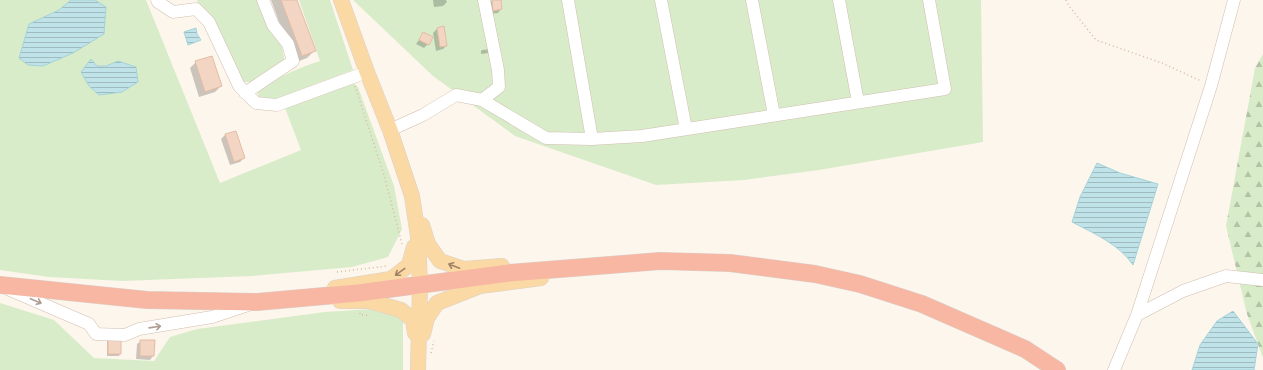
<svg xmlns="http://www.w3.org/2000/svg" width="1263" height="370" viewBox="0 0 1263 370" font-family="'Open Sans',sans-serif">
	<defs>
		<pattern id="forest-firs" width="22" height="20" patternUnits="userSpaceOnUse"><rect width="22" height="20" fill="#d8ecc9"/><path d="M5 1l3.5 6h-7zM16 11l3.5 6h-7z" fill="#b4c2a5"/></pattern>
		<pattern id="water-rules" width="6" height="5" patternUnits="userSpaceOnUse"><rect width="6" height="5" fill="#bfe3e8"/><path d="M0 2.5h6" fill="none" stroke="#a0bbbe"/></pattern>
	</defs>
	<rect width="100%" height="100%" fill="#fdf6ec"/>
	<!-- green -->
	<path fill="#d8ecc9" d="M 0,0 L 146,0 L 220,183 L 301,150 L 285,108 L 352,82 L 358,87 L 394,186 L 402,229 L 388,257 L 352,267 L 252,276 L 122,281 L 49,277 L 0,270 Z
		M 197,0 L 259,0 L 269,26 L 282,47 L 285,62 L 252,82 L 244,82 L 198,4 Z
		M 299,0 L 330,0 L 353,70 L 276,99 L 259,98 L 257,89 C 277,78 298,68 320,61 Z
		M 353,0 L 981,0 L 983,142 L 819,170 L 744,180 L 656,185 L 515,136 L 433,76 Z
		M 0,303 L 54,320 L 94,358 L 154,361 L 170,337 L 197,329 L 325,312 L 387,308 L 403,319 L 403,370 L 0,370 Z"/>
	<!-- forest -->
	<path fill="url(#forest-firs)" d="M 1263,54 L 1263,358 L 1247,314 L 1226,226 L 1255,68 Z"/>
	<!-- water -->
	<path fill="url(#water-rules)" stroke="#a5d3da" d="M 71,0 L 95,0 L 106,7 L 104,34 L 73,53 L 43,66 L 28,65 L 19,58 L 29,24 L 59,10 Z
		M 196,28 L 197,34 L 201,40 L 188,45 L 184,32 Z
		M 91,59 L 97,66 L 106,66 L 118,61 L 136,67 L 138,82 L 122,92 L 99,95 L 89,86 L 81,72 Z
		M 1097,163 L 1120,173 L 1158,184 L 1133,265 C 1119,244 1093,233 1072,222 L 1080,197 Z
		M 1233,311 L 1258,344 L 1254,370 L 1192,370 L 1200,345 L 1217,321 Z"/>
	<!-- shadow -->
	<path fill="#0003" d="M 271,0 L 296,0 L 315,50 L 307,58 L 294,63 Z
		M 433,0 L 446,0 L 447,2 L 443,6 L 434,7 Z
		M 500,0 L 501,9 L 498,13 L 490,14 L 488,5 L 492,1 Z
		M 443,28 L 446,46 L 443,49 L 436,51 L 433,33 L 437,29 Z
		M 424,33 L 428,44 L 424,48 L 416,44 Z
		M 490,49 L 489,53 L 481,54 L 481,51 L 482,50 Z
		M 196,62 L 221,86 L 215,92 L 199,97 L 190,68 Z
		M 235,132 L 244,158 L 240,162 L 230,165 L 221,139 L 225,135 Z
		M 107,336 L 120,354 L 119,356 L 107,356 Z
		M 141,341 L 153,356 L 150,360 L 136,359 L 137,344 Z"/>
	<!-- building -->
	<path fill="#f3d5c3" stroke="#e6bba3" d="M 281,0 L 297,0 L 316,51 L 302,56 Z
		M 492,0 L 501,0 L 502,9 L 493,11 Z
		M 444,26 L 447,46 L 440,47 L 437,28 Z
		M 423,32 L 433,37 L 429,45 L 419,40 Z
		M 212,56 L 222,86 L 205,92 L 195,61 Z
		M 236,131 L 245,158 L 234,162 L 225,134 Z
		M 108,333 L 121,333 L 121,354 L 108,354 Z
		M 140,340 L 155,340 L 154,356 L 140,356 Z"/>
	<g fill="none" stroke-linecap="round" stroke-linejoin="round">
		<defs>
			<path id="minor" d="M 157,0 L 158,2 L 173,12 L 196,9 L 209,22 L 239,86 L 256,103 L 277,105 L 367,72
				M 568,0 L 592,139
				M 661,0 L 686,129
				M 752,0 L 774,115
				M 839,0 L 858,102
				M 245,93 L 293,61 L 288,44 L 273,25 L 263,0
				M 482,100 L 499,87 L 498,70 L 484,0
				M 390,130 L 423,115 L 456,95 L 482,100 L 546,138 L 592,139 L 642,136 L 945,89 L 929,0
				M 10,290 L 89,324 L 96,334 L 125,335 L 139,329 L 212,317 L 248,305
				M 1137,315 L 1183,291 L 1226,276 L 1263,280
				M 1114,370 L 1137,315 L 1211,86 L 1234,0"/>
			<path id="major" d="M 341,0 L 367,72 L 390,130 L 412,196 L 418,236 L 420,285 L 418,370
				M 422,225 L 428,244 L 440,261 L 464,269 L 502,266
				M 335,288 L 391,279 L 409,265 L 414,247
				M 340,301 L 369,301 L 401,310 L 413,320 L 415,333
				M 423,334 L 427,318 L 437,303 L 480,286 L 541,278"/>
			<path id="highway" d="M 0,285 L 147,300 L 257,302 L 358,293 L 509,273 L 660,261 L 730,263 L 815,274 L 860,284 L 922,304 L 1025,349 L 1057,370"/>
		</defs>
		<!-- minor casing -->
		<use href="#minor" stroke="#d1beb0" stroke-width="13"/>
		<!-- major casing -->
		<use href="#major" stroke="#dad1cd" stroke-width="16"/>
		<!-- highway casing -->
		<use href="#highway" stroke="#dad1cd" stroke-width="18"/>
		<!-- path -->
		<path stroke="#d9b8a5" stroke-width="1.5" stroke-dasharray="1 3" stroke-linecap="butt" d="M 1066,0 L 1069,6 L 1096,40 L 1162,63 L 1201,81
			M 355,86 L 384,175 L 402,244
			M 337,272 L 387,266
			M 360,313 L 360,315 L 370,315
			M 431,353 L 434,341"/>
		<!-- minor -->
		<use href="#minor" stroke="#fff" stroke-width="12"/>
		<!-- major -->
		<use href="#major" stroke="#fbd9a5" stroke-width="15"/>
		<!-- highway -->
		<use href="#highway" stroke="#f7b7a3" stroke-width="17"/>
	</g>
	<!-- one-way arrows -->
	<defs><path id="oneway-shaft" d="M-6 0H5M1.5-3L5.5 0L1.5 3" fill="none" stroke-width="1.6" stroke-linecap="round" stroke-linejoin="round"/></defs>
	<g stroke="#a18267">
		<use href="#oneway-shaft" transform="translate(454 266) rotate(-159)"/>
		<use href="#oneway-shaft" transform="translate(400 272) rotate(144)"/>
	</g>
	<g stroke="#af9d94">
		<use href="#oneway-shaft" transform="translate(36 301) rotate(23)"/>
		<use href="#oneway-shaft" transform="translate(155 327) rotate(-8)"/>
	</g>
</svg>
